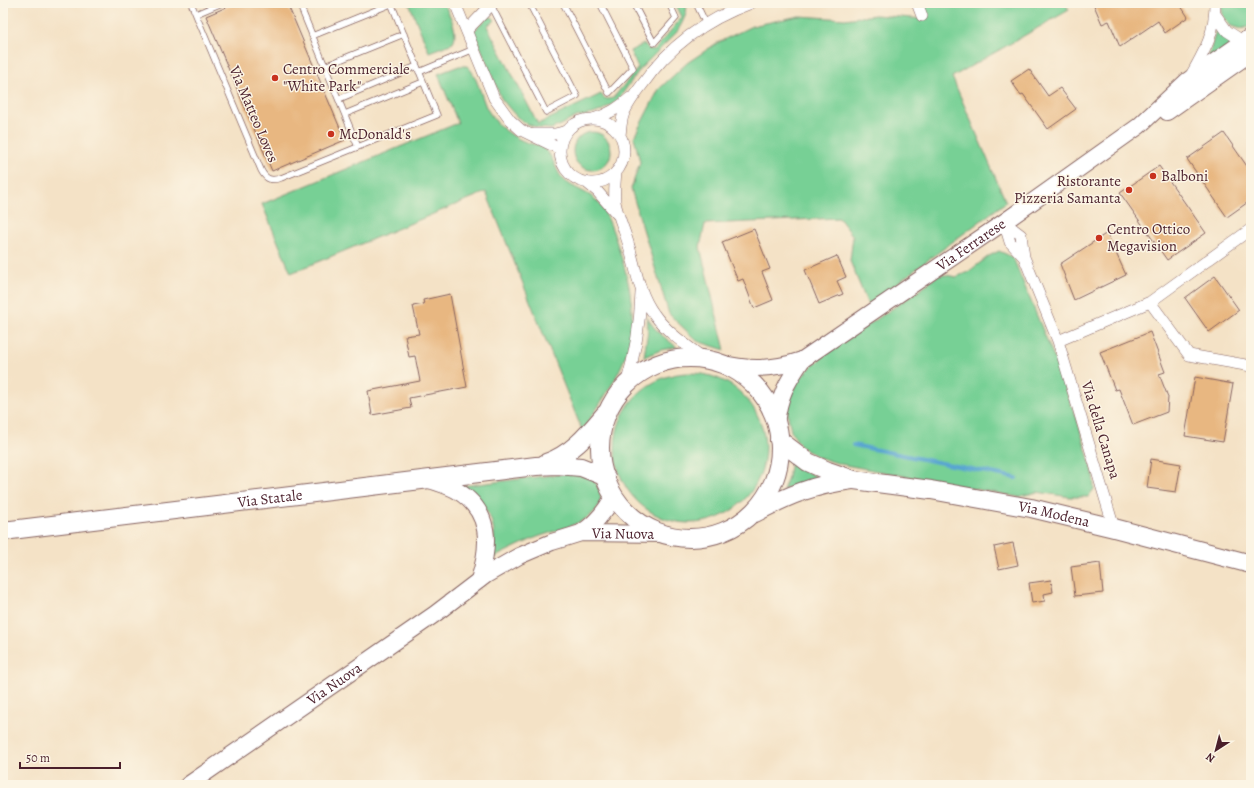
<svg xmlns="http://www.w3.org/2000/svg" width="1254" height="788" viewBox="0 0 1254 788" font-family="Alegreya,serif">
	<rect width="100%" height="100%" fill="#fcf5e5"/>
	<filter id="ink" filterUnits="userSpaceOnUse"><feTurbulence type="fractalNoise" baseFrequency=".025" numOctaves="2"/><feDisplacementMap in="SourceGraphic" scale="8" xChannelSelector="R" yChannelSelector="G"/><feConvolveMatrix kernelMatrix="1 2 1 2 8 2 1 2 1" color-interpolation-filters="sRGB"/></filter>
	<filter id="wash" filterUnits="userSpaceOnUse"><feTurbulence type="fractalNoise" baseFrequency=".012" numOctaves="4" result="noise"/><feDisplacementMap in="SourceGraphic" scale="16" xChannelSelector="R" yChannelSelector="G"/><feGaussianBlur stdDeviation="0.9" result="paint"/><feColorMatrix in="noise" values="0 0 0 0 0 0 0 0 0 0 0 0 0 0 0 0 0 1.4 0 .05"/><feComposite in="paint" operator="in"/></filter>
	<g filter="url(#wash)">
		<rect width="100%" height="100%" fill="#f4e2c6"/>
		<!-- green -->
		<path fill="#77d095" stroke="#607860" d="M 409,3 L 444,3 C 449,15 459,30 453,43 L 429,52 Z
			M 680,3 L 687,3 L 686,14 L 682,23 L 677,32 L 641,68 L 617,101 L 601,111 L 593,114 L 576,117 L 561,125 L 551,129 L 539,128 L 527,124 L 517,117 L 509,108 L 501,98 L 474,31 L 487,18 L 492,17 L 495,20 L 487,26 L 538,124 L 601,94 C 604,99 607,100 613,98 L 638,68 L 630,51 L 644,44 L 649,49 L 654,50 L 658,46 L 682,17 L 676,5 Z
			M 922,3 L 1065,3 L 1069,10 L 952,77 L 1006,202 L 868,305 L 850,261 L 853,236 L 839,218 L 705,224 L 700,247 L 725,350 L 697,341 L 669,314 L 631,189 L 640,162 L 634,137 L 659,89 L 687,63 L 717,43 L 752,26 L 799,16 L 845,19 L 875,15 L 924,19 Z
			M 1221,3 L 1251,3 L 1251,26 L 1241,29 L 1231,26 L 1223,16 Z
			M 1217,27 L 1233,44 L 1207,62 Z
			M 459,66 L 467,66 C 476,73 481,95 486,107 C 489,113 494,119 498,124 C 505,131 517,139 526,142 C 533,145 539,144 545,150 C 554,157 555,169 562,178 C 573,190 591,191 601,206 C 610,220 615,237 620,253 C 630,283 637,317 628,348 C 621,374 598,408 582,430 L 486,192 L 291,273 L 262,204 L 458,123 L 438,74 Z
			M573 151a19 19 0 1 1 38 0a19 19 0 1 1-38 0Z
			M 999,251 L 1008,255 L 1014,260 L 1056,362 L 1078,423 L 1093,472 L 1094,489 L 1088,497 L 1070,497 L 1037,492 L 1018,497 L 840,464 L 818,457 L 801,447 L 791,431 L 787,411 L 791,394 L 799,379 L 811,367 L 827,353 L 924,287 L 938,275 L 946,275 L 956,277 L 968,272 L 989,256 Z
			M 647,317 C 654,330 665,338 677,347 L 661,350 L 644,357 L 648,330 Z
			M615 448a75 75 0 1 1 150 0a75 75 0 1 1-150 0Z
			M 791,461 L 803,470 L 819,478 L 783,490 L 788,477 Z
			M 570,473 L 593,479 C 622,518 560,528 535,538 C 521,544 507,551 493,558 C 495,541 496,523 485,509 C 479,501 470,494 462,486 Z"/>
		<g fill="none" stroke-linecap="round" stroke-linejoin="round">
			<!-- stream -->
			<path stroke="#58a5d1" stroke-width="4" d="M 853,445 L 1016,478"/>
		</g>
		<g id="blocks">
			<!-- building -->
			<path fill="#e8b781" d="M 236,3 L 287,3 L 345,140 L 272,171 L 206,16 Z
				M 1093,3 L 1179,3 L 1188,17 L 1165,33 L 1158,21 L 1120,47 L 1109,21 L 1102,24 Z
				M 1029,69 L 1048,96 L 1060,88 L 1076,109 L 1048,129 L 1023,94 L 1021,95 L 1011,81 Z
				M 1224,133 L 1251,172 L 1251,200 L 1227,217 L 1187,159 Z
				M 1159,166 L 1206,233 L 1167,260 L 1120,193 Z
				M 754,229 L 770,269 L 762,272 L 773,300 L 754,308 L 743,279 L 738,281 L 722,242 Z
				M 1107,233 L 1126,275 L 1074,300 L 1060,264 Z
				M 837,256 L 846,277 L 837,281 L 843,294 L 819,304 L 805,270 Z
				M 1215,276 L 1239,310 L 1209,332 L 1185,298 Z
				M 450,294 L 467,387 L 409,398 L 411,408 L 372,415 L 368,391 L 420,381 L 415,356 L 409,357 L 405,336 L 419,334 L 413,306 L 424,304 L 423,300 Z
				M 1150,332 L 1165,372 L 1159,374 L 1168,397 L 1167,412 L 1133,425 L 1119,389 L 1115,390 L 1100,352 Z
				M 1195,377 L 1233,384 L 1223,442 L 1185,436 Z
				M 1151,459 L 1181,464 L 1176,492 L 1147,488 Z
				M 1013,543 L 1018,565 L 999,569 L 994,547 Z
				M 1100,563 L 1103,593 L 1075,596 L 1071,567 Z
				M 1051,580 L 1053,592 L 1044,594 L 1045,601 L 1032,603 L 1029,583 Z"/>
		</g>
	</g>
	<g filter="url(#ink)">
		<use href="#blocks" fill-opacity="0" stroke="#866361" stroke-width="1"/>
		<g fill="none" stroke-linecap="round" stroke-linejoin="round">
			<defs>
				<path id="lane" d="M 191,3 L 261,170 C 266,180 271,181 281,178 L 437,115 L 391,3
					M 299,3 L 358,147
					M 563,3 L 609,93 L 633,68 L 600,3
					M 633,3 L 654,43 L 676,18 L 669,3
					M 696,3 L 706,24
					M 491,5 L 546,112 L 577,96 L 529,3
					M 300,6 L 306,3
					M 196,14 L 222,3
					M 312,36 L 391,4
					M 325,66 L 404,34
					M 419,72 L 474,49
					M 339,99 L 417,66
					M 345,114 L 423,82"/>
				<path id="street" d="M 455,3 L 494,98 L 510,120 L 521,130 L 560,149
					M 917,3 L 922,16
					M 1215,14 L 1227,31 L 1249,45
					M 467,30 L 493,3
					M 1190,77 C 1205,50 1215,34 1215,3
					M 593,119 C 608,115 618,108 630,98
					M560 151a32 32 0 1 1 64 0a32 32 0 1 1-64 0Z
					M 534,134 L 555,134 L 567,131
					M 620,135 C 621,128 621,120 624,113 C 628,103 635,94 642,85 C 669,46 707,19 751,3
					M 616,172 C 615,182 614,192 615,202 C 618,217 625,231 629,246 C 636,269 639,294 654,314 C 667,333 688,346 706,360
					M 586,182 L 597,191 L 617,214
					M 1004,222 L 1021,235 L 1024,257 L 1058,341 L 1114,528
					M 1004,222 L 1010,242 L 1024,257
					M 1150,302 L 1189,355 L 1251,366
					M 1058,341 L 1150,302 L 1251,229
					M 626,385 C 635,355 640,325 641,293"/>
				<g id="secondary">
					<path d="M 1167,112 L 1251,53"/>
					<path id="s1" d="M 719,363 C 748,370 773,370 802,360 L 1004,222 L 1139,126 L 1187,81 L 1251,36"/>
					<path d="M 776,423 C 780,394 786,384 802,360"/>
					<path d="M 426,479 C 436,482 446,485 456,490 C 492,511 490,545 479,580"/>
					<path d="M 581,533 C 596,523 606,511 614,495"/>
					<path id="s2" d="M 188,785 L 435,614 L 486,575 L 519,556 L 552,542 L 581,533 L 666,534"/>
				</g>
				<g id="primary">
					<circle cx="690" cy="448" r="90"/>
					<path id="s3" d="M 779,440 L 808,462 L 828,471 L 854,480 L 931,490 L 1031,508 L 1114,528 L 1251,564"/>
					<path d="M 546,463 C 572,454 588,434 605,414"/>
					<path d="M 755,513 C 789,495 813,485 852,480"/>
					<path id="s4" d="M 3,531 L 536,466 L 557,465 L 581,467 L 606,477"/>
				</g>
			</defs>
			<!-- lane casing -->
			<use href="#lane" stroke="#866361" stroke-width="7"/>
			<!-- street casing -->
			<use href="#street" stroke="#866361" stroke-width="12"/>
			<!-- secondary casing -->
			<use href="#secondary" stroke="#866361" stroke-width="18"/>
			<!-- primary casing -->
			<use href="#primary" stroke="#866361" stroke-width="20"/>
			<!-- lane -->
			<use href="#lane" stroke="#fff" stroke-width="5.5"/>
			<!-- street -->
			<use href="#street" stroke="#fff" stroke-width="11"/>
			<!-- secondary -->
			<use href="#secondary" stroke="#fff" stroke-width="16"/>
			<!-- primary -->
			<use href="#primary" stroke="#fff" stroke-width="18"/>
		</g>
	</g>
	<!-- markers -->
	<g fill="#c8321e" stroke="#fcf5e5" stroke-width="1.5">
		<circle cx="275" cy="78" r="4"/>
		<circle cx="331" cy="134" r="4"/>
		<circle cx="1153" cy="176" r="4"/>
		<circle cx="1129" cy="190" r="4"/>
		<circle cx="1099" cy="238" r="4"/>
	</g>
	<g text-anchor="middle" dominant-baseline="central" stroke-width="3" stroke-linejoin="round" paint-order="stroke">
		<!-- poi labels -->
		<g font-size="15" fill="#4a1f2b" stroke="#fcf5e5" text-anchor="start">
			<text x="283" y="69">Centro Commerciale<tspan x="283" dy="17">"White Park"</tspan></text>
			<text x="339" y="134">McDonald's</text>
			<text x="1161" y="176">Balboni</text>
			<text x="1121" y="181" text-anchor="end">Ristorante<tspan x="1121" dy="17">Pizzeria Samanta</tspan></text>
			<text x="1107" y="229">Centro Ottico<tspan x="1107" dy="17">Megavision</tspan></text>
		</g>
		<!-- street labels -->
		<g font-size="15" fill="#4a1f2b" stroke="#fcf5e5">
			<text transform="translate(254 114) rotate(67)">Via Matteo Loves</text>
			<text stroke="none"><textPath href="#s1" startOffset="289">Via Ferrarese</textPath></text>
			<text transform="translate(1101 430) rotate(73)">Via della Canapa</text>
			<text stroke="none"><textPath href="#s4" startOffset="269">Via Statale</textPath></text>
			<text stroke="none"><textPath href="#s3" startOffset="289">Via Modena</textPath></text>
			<text stroke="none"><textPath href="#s2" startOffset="511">Via Nuova</textPath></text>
			<text stroke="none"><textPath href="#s2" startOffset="178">Via Nuova</textPath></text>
		</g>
	</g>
	<!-- margin -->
	<rect width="1254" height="788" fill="none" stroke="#fcf5e5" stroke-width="16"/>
	<!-- north arrow -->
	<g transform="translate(1216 750) rotate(216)" stroke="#fcf5e5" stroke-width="3" paint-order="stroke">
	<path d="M0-3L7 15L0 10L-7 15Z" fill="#4a1f2b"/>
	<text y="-6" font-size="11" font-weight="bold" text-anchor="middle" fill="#4a1f2b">N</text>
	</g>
	<!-- scale -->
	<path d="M20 762v6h100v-6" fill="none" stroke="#4a1f2b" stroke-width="2"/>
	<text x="26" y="762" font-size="12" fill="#4a1f2b" stroke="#fcf5e5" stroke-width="3" paint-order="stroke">50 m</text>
</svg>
